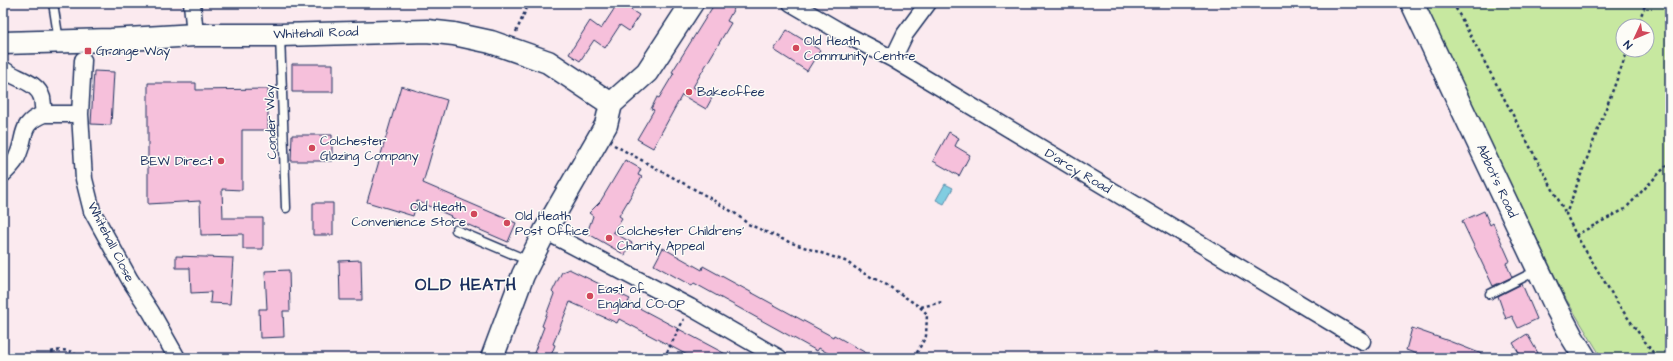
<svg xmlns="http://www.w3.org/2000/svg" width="1673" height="361" viewBox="0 0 1673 361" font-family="'Architects Daughter',sans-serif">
	<rect width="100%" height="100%" fill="#fbeaef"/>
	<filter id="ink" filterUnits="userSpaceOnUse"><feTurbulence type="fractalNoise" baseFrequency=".025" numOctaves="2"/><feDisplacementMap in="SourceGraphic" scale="8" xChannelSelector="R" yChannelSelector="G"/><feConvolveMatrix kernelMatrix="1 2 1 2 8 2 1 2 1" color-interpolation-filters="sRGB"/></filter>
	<g filter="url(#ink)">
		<!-- green -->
		<path fill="#c7e8a0" stroke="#718c7f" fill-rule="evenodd" d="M 1423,3 L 1670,3 L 1670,358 L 1602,358 L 1566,299 ZM 1623,26 L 1647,26 L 1647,50 L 1623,50 Z"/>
		<!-- water -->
		<path fill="#81cde1" stroke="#588ead" d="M 945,184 L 953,188 L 944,204 L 936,200 Z"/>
		<!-- building -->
		<path fill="#f6c0db" stroke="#1b2f5e" d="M 618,3 L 635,3 L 631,10 L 639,15 L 629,31 L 620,25 L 605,48 L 594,40 L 580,61 L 569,54 L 590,21 L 601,29 Z
			M 715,3 L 737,3 L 727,21 L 731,23 L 693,87 L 712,98 L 706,109 L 682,95 L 653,148 L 637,139 L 654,110 L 651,109 L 657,97 L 659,98 L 674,73 L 672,72 Z
			M 787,30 L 820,50 L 807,71 L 774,50 Z
			M 292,64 L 333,64 L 333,92 L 292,92 Z
			M 94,71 L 114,72 L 111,125 L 91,124 Z
			M 148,83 L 196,83 L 196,90 L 268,89 L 268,130 L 242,130 L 242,190 L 222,189 L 223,218 L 263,218 L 263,249 L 243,249 L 243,234 L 201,235 L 200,201 L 148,204 Z
			M 401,86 L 447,100 L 423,183 L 516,223 L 508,242 L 450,217 L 451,216 L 417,201 L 413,216 L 367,202 Z
			M 949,132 L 959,138 L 955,146 L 970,155 L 959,176 L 933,161 Z
			M 292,135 L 332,135 L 332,161 L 291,161 Z
			M 625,160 L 641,169 L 638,175 L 642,177 L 619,216 L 622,218 L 613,232 L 632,243 L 625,255 L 587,233 L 593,216 L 589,213 L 600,202 Z
			M 313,203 L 333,203 L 333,235 L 313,235 Z
			M 1484,211 L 1490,225 L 1493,223 L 1510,261 L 1506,263 L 1512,277 L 1493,286 L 1462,221 Z
			M 663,248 L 702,270 L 703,266 L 833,337 L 834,335 L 875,358 L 836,358 L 819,348 L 817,351 L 694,283 L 692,286 L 654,265 Z
			M 176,256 L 233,258 L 230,304 L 210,303 L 211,292 L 191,293 L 190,268 L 176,268 Z
			M 361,260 L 362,300 L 340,300 L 339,261 Z
			M 569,269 L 630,299 L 628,302 L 733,358 L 693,358 L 619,319 L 617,323 L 570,302 L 553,344 L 555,345 L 550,358 L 532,358 L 544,327 L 542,326 L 554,294 L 552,292 L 562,272 Z
			M 289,270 L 290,311 L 283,311 L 284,337 L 260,338 L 259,309 L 267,309 L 265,271 Z
			M 1522,284 L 1537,319 L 1518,328 L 1512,316 L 1506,319 L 1498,296 Z
			M 1412,328 L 1449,341 L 1492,358 L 1428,358 L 1406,350 Z
			M 1527,334 L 1538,353 L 1529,358 L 1522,358 L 1513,343 Z"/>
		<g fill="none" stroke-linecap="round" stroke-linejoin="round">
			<defs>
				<path id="lane" d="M 53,3 L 59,41
					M 280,35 L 286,208
					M 456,230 L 529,261
					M 1490,294 L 1538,270"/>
				<path id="street" d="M 192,3 L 195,35
					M 791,3 L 841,32 L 893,59 L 1362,341
					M 893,59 L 905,34 L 928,3
					M 83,60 L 80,114 L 84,179 L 92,211 L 130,280 L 151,312 L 177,358
					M 3,69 C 15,79 37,81 42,98 C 43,103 43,109 44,114 L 80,114
					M 3,174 C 8,169 15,163 17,157 C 27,136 18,124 44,114
					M 545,231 L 690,307 L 779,358"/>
				<path id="secondary" d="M 1412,3 L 1556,307 L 1572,337 L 1585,358
					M 3,43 L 111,40 L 195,35 L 280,35 L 427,31 L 454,34 L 491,42 L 548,62 L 611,104
					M 492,358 L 523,275 L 545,231 L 606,125 L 611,104 L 647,72 L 692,3"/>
			</defs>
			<!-- lane casing -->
			<use href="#lane" stroke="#1b2f5e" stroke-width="11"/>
			<!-- street casing -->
			<use href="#street" stroke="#1b2f5e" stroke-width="19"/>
			<!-- secondary casing -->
			<use href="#secondary" stroke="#1b2f5e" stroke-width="25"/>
			<!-- path -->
			<path stroke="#1b2f5e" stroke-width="2.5" stroke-dasharray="3 3" stroke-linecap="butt" d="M 1453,3 L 1566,214
				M 1637,26 L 1646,3
				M 516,32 L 529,3
				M 1628,50 L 1566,214 L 1576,235 L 1625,209 L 1670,162
				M 614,145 L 703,194 L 736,214 L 748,224 L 789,242 L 845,261 L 865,274 L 887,285 L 920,307 L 927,314 L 926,336 L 914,358
				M 1576,235 L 1620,307 L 1657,358
				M 921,307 L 942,302
				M 51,352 C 63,349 71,349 79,358
				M 664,358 L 684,319"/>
			<!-- lane -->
			<use href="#lane" stroke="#fdfcf7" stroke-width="8"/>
			<!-- street -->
			<use href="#street" stroke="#fdfcf7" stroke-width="16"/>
			<!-- secondary -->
			<use href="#secondary" stroke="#fdfcf7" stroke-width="22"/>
		</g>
	</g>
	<!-- markers -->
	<g fill="#d1495b" stroke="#fdfcf7" stroke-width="1.5">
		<circle cx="796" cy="48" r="4"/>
		<rect x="84" y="47" width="8" height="8" rx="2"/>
		<circle cx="689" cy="92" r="4"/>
		<circle cx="312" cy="148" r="4"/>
		<circle cx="221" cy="161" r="4"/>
		<circle cx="474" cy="214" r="4"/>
		<circle cx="507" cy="223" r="4"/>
		<circle cx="609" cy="238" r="4"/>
		<circle cx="590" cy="296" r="4"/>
	</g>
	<g text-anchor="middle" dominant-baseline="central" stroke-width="3" stroke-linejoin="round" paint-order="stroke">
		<!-- street labels -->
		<g font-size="13" fill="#1b2f5e" stroke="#fdfcf7">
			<text transform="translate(316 33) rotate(-2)">Whitehall Road</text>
			<text transform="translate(271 122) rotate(-92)">Conder Way</text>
			<text transform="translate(1078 171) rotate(31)">D'arcy Road</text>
			<text transform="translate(1497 181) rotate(65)">Abbot's Road</text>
			<text transform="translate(111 242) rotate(63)">Whitehall Close</text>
		</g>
		<!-- poi labels -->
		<g font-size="13" fill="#1b2f5e" stroke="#fdfcf7" text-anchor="start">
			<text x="804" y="41">Old Heath<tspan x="804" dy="15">Community Centre</tspan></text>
			<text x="96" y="51">Grange Way</text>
			<text x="697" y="92">Bakeoffee</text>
			<text x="320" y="141">Colchester<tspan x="320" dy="15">Glazing Company</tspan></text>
			<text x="213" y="161" text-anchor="end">BEW Direct</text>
			<text x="466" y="207" text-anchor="end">Old Heath<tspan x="466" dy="15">Convenience Store</tspan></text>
			<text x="515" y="216">Old Heath<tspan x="515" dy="15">Post Office</tspan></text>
			<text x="617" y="231">Colchester Childrens'<tspan x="617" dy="15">Charity Appeal</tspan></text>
			<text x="598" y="289">East of<tspan x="598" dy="15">England CO-OP</tspan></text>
		</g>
		<!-- district labels -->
		<g font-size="17" font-weight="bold" letter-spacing="1" fill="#1b2f5e" stroke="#fdfcf7">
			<text x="466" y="285">OLD HEATH</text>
		</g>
	</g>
	<!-- margin -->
	<rect width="1673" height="361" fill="none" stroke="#fdfcf7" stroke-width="16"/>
	<rect x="8" y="8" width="1657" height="345" fill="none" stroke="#1b2f5e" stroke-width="1.5" filter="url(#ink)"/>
	<!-- north arrow -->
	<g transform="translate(1635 38) rotate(226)"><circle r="19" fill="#fdfcf7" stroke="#a3aaba"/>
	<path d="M0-3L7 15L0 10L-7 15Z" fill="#d1495b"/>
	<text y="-6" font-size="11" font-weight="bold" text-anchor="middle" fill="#1b2f5e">N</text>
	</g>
</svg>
